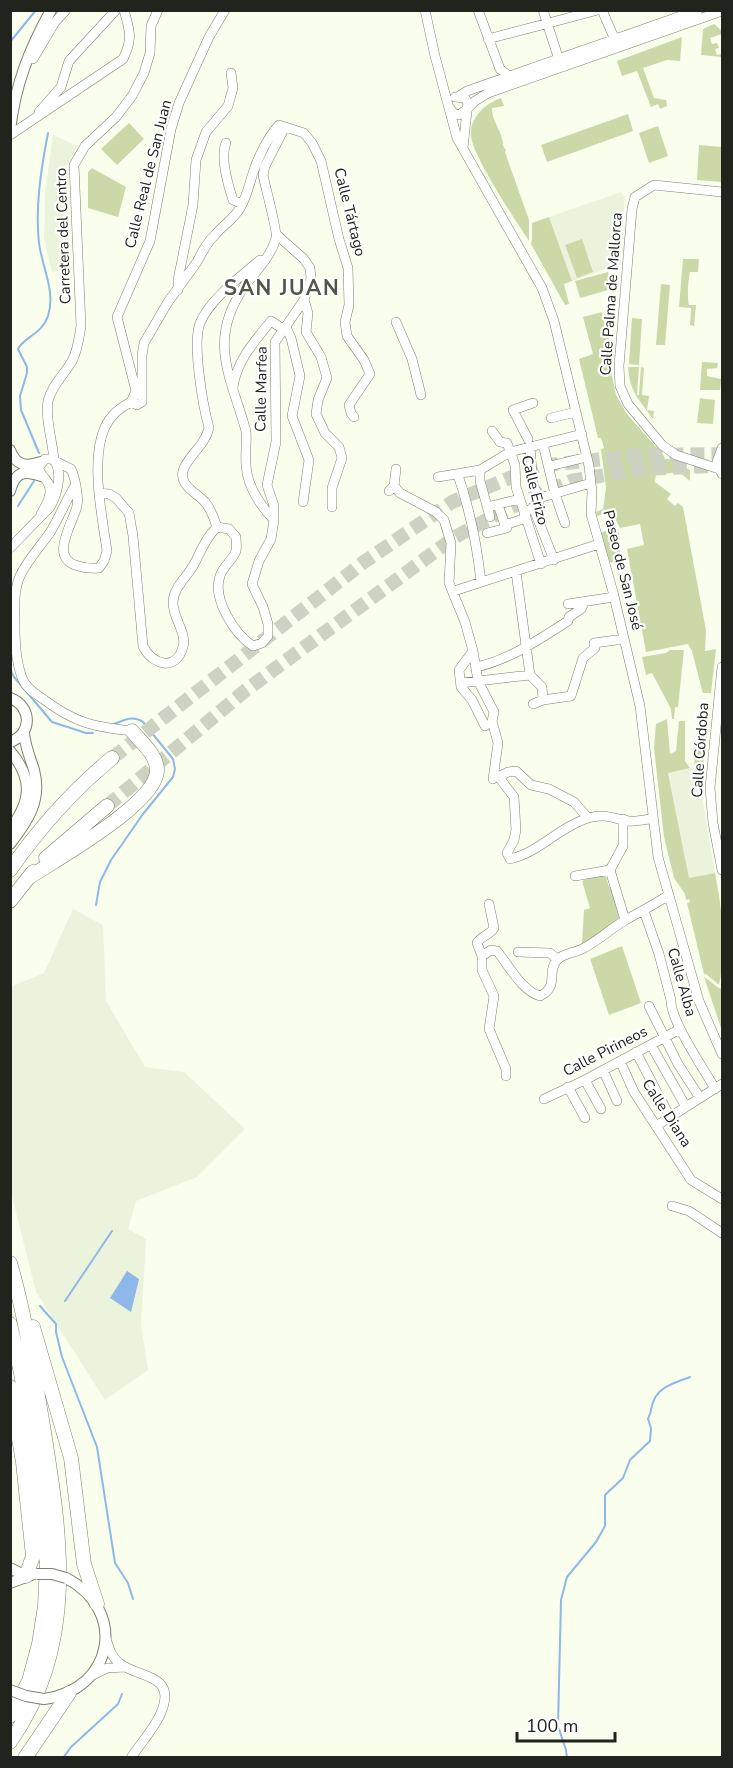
<svg xmlns="http://www.w3.org/2000/svg" width="733" height="1768" viewBox="0 0 733 1768" font-family="'Nunito Sans',sans-serif">
	<rect width="100%" height="100%" fill="#f9feed"/>
	<!-- built -->
	<path fill="#ecf3dc" d="M 53,135 L 78,146 L 66,167 L 70,190 L 68,201 L 70,269 L 52,272 L 44,238 L 45,194 Z
		M 621,192 L 625,197 L 623,219 L 617,221 L 622,237 L 620,264 L 572,281 L 549,217 Z
		M 703,765 L 703,801 L 715,873 L 689,879 L 668,772 Z
		M 73,909 L 103,925 L 106,1001 L 145,1067 L 184,1072 L 245,1129 L 197,1177 L 136,1201 L 128,1229 L 146,1239 L 141,1324 L 148,1370 L 105,1400 L 36,1292 L 11,1192 L 10,987 L 44,973 Z"/>
	<!-- green -->
	<path fill="#cbd9a9" d="M 714,24 L 722,31 L 722,34 L 710,38 L 712,44 L 717,43 L 719,48 L 715,49 L 717,55 L 722,54 L 722,57 L 701,55 L 703,29 Z
		M 682,37 L 680,61 L 667,60 L 643,68 L 654,98 L 666,100 L 667,106 L 660,109 L 658,104 L 651,107 L 637,71 L 622,76 L 617,61 Z
		M 501,98 L 504,106 L 492,108 C 492,119 497,124 501,135 C 503,141 502,146 506,150 L 505,152 L 529,220 L 529,241 C 516,221 471,154 471,135 C 470,117 485,104 501,98 Z
		M 628,114 L 633,131 L 547,162 L 541,145 Z
		M 129,123 L 144,139 L 117,165 L 101,149 Z
		M 658,126 L 668,156 L 649,163 L 639,133 Z
		M 699,145 L 722,147 L 722,182 L 697,180 Z
		M 92,168 L 126,187 L 118,217 L 88,208 L 88,172 Z
		M 549,217 L 572,281 L 564,284 L 569,304 L 565,305 L 531,244 L 532,240 L 532,223 Z
		M 582,239 L 593,272 L 577,278 L 565,245 Z
		M 683,259 L 699,259 L 698,272 L 690,272 C 688,279 687,299 689,305 L 696,305 L 694,326 L 690,325 L 691,308 L 679,307 Z
		M 608,272 L 612,289 L 580,298 L 575,281 Z
		M 661,284 L 670,285 L 665,345 L 656,345 Z
		M 602,312 L 612,350 L 611,371 L 616,395 L 627,414 L 664,456 L 665,459 L 668,459 L 690,470 L 690,481 L 679,472 L 656,475 L 655,482 L 671,494 L 667,499 L 675,506 L 678,503 L 683,507 L 706,630 L 705,651 L 716,649 L 711,693 L 703,693 L 702,690 L 692,651 L 688,644 L 646,652 L 627,549 L 644,545 L 640,524 L 620,528 L 612,512 L 597,516 L 596,512 L 603,509 L 606,488 L 601,449 L 604,448 L 601,438 L 598,438 L 579,359 L 593,354 L 583,317 Z
		M 632,318 L 642,319 L 639,365 L 629,364 Z
		M 702,362 L 718,363 L 717,368 L 707,369 L 707,376 L 721,379 L 720,390 L 700,390 Z
		M 628,367 L 639,367 L 637,395 L 639,395 L 641,367 L 644,368 L 642,395 L 649,396 L 647,410 L 654,411 L 653,419 C 639,399 630,393 628,367 Z
		M 700,398 L 715,400 L 713,424 L 697,423 Z
		M 612,529 L 613,532 L 618,530 L 620,540 L 618,542 L 623,565 L 617,567 L 616,563 L 608,562 L 600,533 Z
		M 670,650 L 684,650 L 678,707 L 675,707 L 674,719 L 672,719 L 671,709 L 652,673 L 646,675 L 642,657 L 666,653 Z
		M 705,713 L 709,716 L 703,765 L 694,767 L 697,733 Z
		M 667,719 L 670,754 L 676,751 L 679,721 L 685,721 L 685,761 L 690,768 L 668,773 L 689,878 L 715,873 C 722,910 727,948 719,985 L 706,974 L 704,974 L 687,903 L 690,902 L 689,899 L 686,900 L 685,894 L 674,878 L 664,837 L 654,748 L 656,724 Z
		M 605,873 L 609,887 L 613,886 L 617,899 L 614,900 L 620,921 L 582,944 L 584,910 L 590,908 L 582,881 Z
		M 622,946 L 641,1003 L 609,1015 L 590,959 Z
		M 704,977 L 719,988 L 722,989 L 722,985 L 722,1031 Z"/>
	<!-- water -->
	<path fill="#8eb8e7" d="M 127,1271 L 139,1279 L 131,1312 L 110,1298 Z"/>
	<g fill="none" stroke-linecap="round" stroke-linejoin="round">
		<!-- stream -->
		<path stroke="#8eb8e7" stroke-width="2" d="M 10,42 L 36,10
			M 39,453 L 21,410 L 20,396 L 27,373 L 27,367 L 18,349 C 24,337 42,334 48,316 C 56,292 42,267 39,243 C 35,207 41,169 48,133
			M 18,506 L 34,481
			M 10,669 L 14,677 L 52,722 L 86,733 L 93,733
			M 96,905 L 100,882 L 111,860 L 143,814 L 173,777 L 175,769 L 173,759 L 143,722 C 133,715 125,720 114,724
			M 65,1301 L 112,1231
			M 40,1306 L 56,1324 L 56,1332 L 62,1357 L 97,1447 L 115,1563 L 128,1583 L 133,1599
			M 63,1758 L 71,1747 L 118,1704 L 122,1694
			M 567,1758 L 566,1750 L 558,1726 L 561,1600 L 567,1577 L 596,1542 L 605,1526 L 605,1495 L 623,1478 L 630,1460 L 650,1441 L 651,1428 L 648,1419 C 652,1411 651,1406 654,1400 C 660,1386 677,1382 690,1377"/>
		<!-- highway-tunnel -->
		<path stroke="#ced2c3" stroke-width="14" stroke-dasharray="14 7" stroke-linecap="butt" d="M 112,758 L 364,562 L 452,502 L 538,466 L 642,455 L 722,454
			M 107,806 L 246,690 L 455,537 L 507,509 L 571,481 L 640,469 L 716,466"/>
		<defs>
			<path id="minor" d="M 425,10 L 435,56 L 457,138 L 542,288 L 554,321 L 589,466 L 592,492 L 591,514 L 613,592 L 640,706 L 658,857 L 699,1001 L 722,1054
				M 478,10 L 500,69 L 509,76
				M 543,10 L 559,60
				M 602,10 L 615,40
				M 488,39 L 598,10
				M 33,59 L 55,22 L 66,10
				M 459,96 L 467,91 L 698,10
				M 450,108 L 453,113 L 459,115 L 467,109 L 468,103 L 465,98 L 455,97
				M 467,109 L 475,101 L 488,93 L 722,11
				M 39,112 L 61,87 L 69,61 L 116,10
				M 10,135 L 123,59 C 133,39 130,31 124,10
				M 226,143 C 220,158 228,185 233,200 L 242,204
				M 463,148 L 467,111
				M 178,290 L 178,280 L 193,205 L 196,160 L 206,132 L 228,106 L 233,88 L 231,73
				M 304,300 L 308,313 L 306,332 L 321,357 L 327,378 L 318,400 L 316,414 L 325,433 L 339,447 L 342,458 L 332,488 L 332,507
				M 396,322 L 412,359 L 421,395
				M 286,327 L 291,338 L 300,376 L 292,416 L 309,460 L 303,502
				M 233,387 C 237,360 255,341 271,321 L 283,329
				M 131,402 L 137,405 L 142,402 L 142,356 L 144,343 L 168,302 L 197,262 C 202,252 207,242 215,235 C 223,225 234,219 240,208 C 247,197 249,185 253,173 C 258,157 268,137 279,125 L 304,133 L 312,143 L 321,161 L 339,239 L 348,268 L 349,305 L 345,322 L 347,336 L 364,360 L 370,374 L 349,405 L 351,413 L 354,417
				M 551,418 L 576,412
				M 492,431 L 500,442 L 507,443 L 515,465 L 516,487 L 541,564
				M 528,439 L 513,410 L 533,403
				M 543,444 L 555,494 L 565,523
				M 530,447 L 533,484 L 539,498
				M 722,448 L 717,462 L 722,474
				M 54,461 C 53,442 45,420 48,401 C 52,385 64,375 72,361 C 78,350 79,338 81,326 L 74,165 L 85,146 L 116,117 L 132,96 L 144,73 L 150,53 L 151,26 L 158,10
				M 550,466 L 587,457
				M 719,469 L 676,455 L 662,445 L 628,404 L 620,386 L 619,366 L 632,209 L 635,197 L 654,185 L 722,192
				M 480,470 L 480,481 L 490,517
				M 458,475 C 470,510 477,545 481,582
				M 438,477 L 480,470 L 510,452 L 582,434
				M 75,486 C 66,500 60,516 51,531 C 41,546 28,559 20,576 C 13,592 15,610 15,626 C 15,645 16,664 23,680 C 27,689 36,694 43,699 C 75,723 94,727 132,731
				M 394,486 L 400,493 L 436,512 L 444,520 L 451,543 L 449,583 L 465,622 L 473,651 L 459,670 L 461,687 L 472,700 L 485,726
				M 389,491 L 394,486 L 396,469
				M 99,493 L 109,494 L 116,498 L 129,513 L 133,536 L 143,646 C 152,665 176,672 183,647 C 187,633 173,618 173,603 C 173,588 186,578 193,566 C 201,552 205,538 217,527
				M 498,505 L 505,525
				M 487,507 L 520,499
				M 533,507 L 554,560
				M 524,513 L 539,504 L 539,498 L 591,483
				M 41,514 C 47,504 55,490 46,480 C 42,474 39,474 39,467 L 45,459 L 51,459 L 71,469 C 75,477 79,498 77,506 C 73,523 50,556 75,565 C 84,568 90,569 99,568 L 104,561 L 107,551 C 102,516 90,460 105,427 C 110,416 121,407 131,402 L 136,391 L 117,317 L 150,241 L 171,129 L 179,103 L 209,37 L 225,10
				M 274,520 C 260,505 247,487 246,465 C 245,454 247,443 246,431 C 231,377 207,341 244,287 C 255,272 271,257 276,238 C 278,232 265,186 263,175 L 265,166 L 285,127
				M 217,527 L 229,529 L 236,537 C 236,541 237,547 236,551 C 233,560 223,566 220,576 C 212,598 234,634 253,646 L 262,643 L 268,636 L 268,624 L 263,607 L 252,584 L 259,561 L 271,539 L 274,520 L 274,506 L 267,485 L 276,442 L 275,342 L 304,300 L 311,278 L 310,268 L 304,259 L 277,235
				M 217,527 C 214,518 211,509 205,502 C 196,492 177,485 184,468 C 191,453 205,445 209,428 C 203,406 192,344 200,323 C 210,299 241,276 260,260
				M 487,533 L 507,528 L 505,525 L 526,518
				M 10,548 L 50,507 C 57,495 62,476 56,463
				M 516,572 L 530,675
				M 454,591 L 599,544
				M 568,604 L 614,597
				M 473,651 L 478,681 L 494,712 L 492,721 L 498,743 L 493,779
				M 476,667 C 509,660 540,639 568,621 L 569,617 L 581,609 L 584,603
				M 722,667 L 710,788 L 713,823 L 722,870
				M 461,683 L 530,675 L 542,687 L 543,700
				M 533,704 L 543,700 L 571,696 L 583,658 L 595,648 L 594,643 L 624,639
				M 588,818 L 574,802 L 549,789 L 531,785 L 516,771 L 508,772 L 500,776 L 501,780 L 514,797 L 516,830 L 514,840 L 507,853 L 510,859 C 540,852 559,827 588,818 C 607,813 613,819 629,821 C 636,822 645,819 652,819
				M 623,819 L 623,846 L 610,870 L 625,920
				M 575,876 L 610,870
				M 644,911 L 659,954 L 671,1000 C 670,1020 704,1069 715,1089
				M 518,952 L 550,953 L 557,959
				M 482,956 L 477,943 C 481,936 490,935 494,928 L 489,904
				M 649,1006 L 678,1064 L 700,1098
				M 651,1045 L 686,1107
				M 636,1052 L 670,1117
				M 620,1061 L 634,1092 L 691,1180 L 722,1199
				M 603,1070 L 617,1101
				M 506,1076 L 506,1069 L 489,1029 L 494,996 L 482,970 L 482,956 L 491,950 L 497,951 C 509,966 522,991 540,996 C 560,986 546,972 557,960 C 563,953 574,953 582,949 C 597,942 610,929 624,921 C 639,912 654,905 669,895
				M 585,1080 L 601,1109
				M 568,1087 L 585,1118
				M 544,1099 L 585,1080 L 680,1029
				M 656,1126 L 722,1084
				M 672,1206 L 689,1211 L 722,1233
				M 106,1639 C 109,1648 111,1656 119,1663 C 139,1679 179,1673 160,1715 C 153,1730 140,1744 131,1758
				M 93,1675 L 107,1668 L 126,1667"/>
			<path id="major" d="M 10,131 C 15,85 29,50 51,10
				M 10,450 C 16,466 26,467 41,462
				M 10,491 C 15,472 23,470 41,476
				M 10,698 C 32,706 33,734 10,742
				M 10,751 C 33,778 32,801 10,829
				M 10,844 C 28,821 42,800 34,770 C 30,757 25,746 24,733
				M 10,1568 L 26,1576
				M 10,1583 L 34,1574
				M 44,1699 C 114,1690 128,1610 66,1578"/>
			<path id="highway" d="M 46,858 L 107,806
				M 10,870 C 40,827 72,791 112,758
				M 28,878 C 55,860 158,803 157,770 C 157,755 141,742 132,731
				M 10,901 L 33,872
				M 10,1263 C 25,1314 33,1368 42,1420 C 60,1531 80,1643 10,1742
				M 10,1324 L 21,1373 L 37,1471 L 47,1565 L 45,1606 L 39,1644 L 29,1681 L 10,1716
				M 33,1327 L 71,1458 L 84,1564 L 97,1604
				M 10,1387 L 23,1462 L 33,1556 L 26,1576
				M 25,1758 L 69,1693"/>
		</defs>
		<!-- minor casing -->
		<use href="#minor" stroke="#7d8173" stroke-width="10"/>
		<!-- major casing -->
		<use href="#major" stroke="#7d8173" stroke-width="12"/>
		<!-- highway casing -->
		<use href="#highway" stroke="#7d8173" stroke-width="15"/>
		<!-- minor -->
		<use href="#minor" stroke="#fff" stroke-width="9"/>
		<!-- major -->
		<use href="#major" stroke="#fff" stroke-width="10"/>
		<!-- highway -->
		<use href="#highway" stroke="#fff" stroke-width="14"/>
		<defs>
			<path id="major-bridge" d="M 37,1574 L 52,1574 L 66,1578
				M 10,1690 L 26,1696 L 44,1699"/>
		</defs>
		<!-- major-bridge casing -->
		<use href="#major-bridge" stroke="#7d8173" stroke-width="12" stroke-linecap="butt"/>
		<!-- major-bridge -->
		<use href="#major-bridge" stroke="#fff" stroke-width="10"/>
	</g>
	<g text-anchor="middle" dominant-baseline="central" stroke-width="4.5" stroke-linejoin="round" paint-order="stroke">
		<!-- street labels -->
		<g font-size="15" fill="#21231d" stroke="#fff">
			<text transform="translate(148 174) rotate(-76)">Calle Real de San Juan</text>
			<text transform="translate(350 212) rotate(76)">Calle Tártago</text>
			<text transform="translate(63 236) rotate(-92)">Carretera del Centro</text>
			<text transform="translate(611 294) rotate(-86)">Calle Palma de Mallorca</text>
			<text transform="translate(261 389) rotate(-89)">Calle Marfea</text>
			<text transform="translate(535 490) rotate(76)">Calle Erizo</text>
			<text transform="translate(623 570) rotate(76)">Paseo de San José</text>
			<text transform="translate(700 750) rotate(-86)">Calle Córdoba</text>
			<text transform="translate(682 982) rotate(74)">Calle Alba</text>
			<text transform="translate(605 1051) rotate(-27)">Calle Pirineos</text>
			<text transform="translate(667 1113) rotate(57)">Calle Diana</text>
		</g>
		<!-- district labels -->
		<g font-size="21" font-weight="bold" letter-spacing="1.5" fill="#525649" stroke="#fff">
			<text x="282" y="288">SAN JUAN</text>
		</g>
	</g>
	<!-- border -->
	<rect width="733" height="1768" fill="none" stroke="#21231d" stroke-width="24"/>
	<!-- scale -->
	<path d="M517 1732v9h98v-9" fill="none" stroke="#21231d" stroke-width="3"/>
	<text x="526" y="1732" font-size="18" fill="#21231d" stroke="#ffffff" stroke-width="4.5" paint-order="stroke">100 m</text>
</svg>
